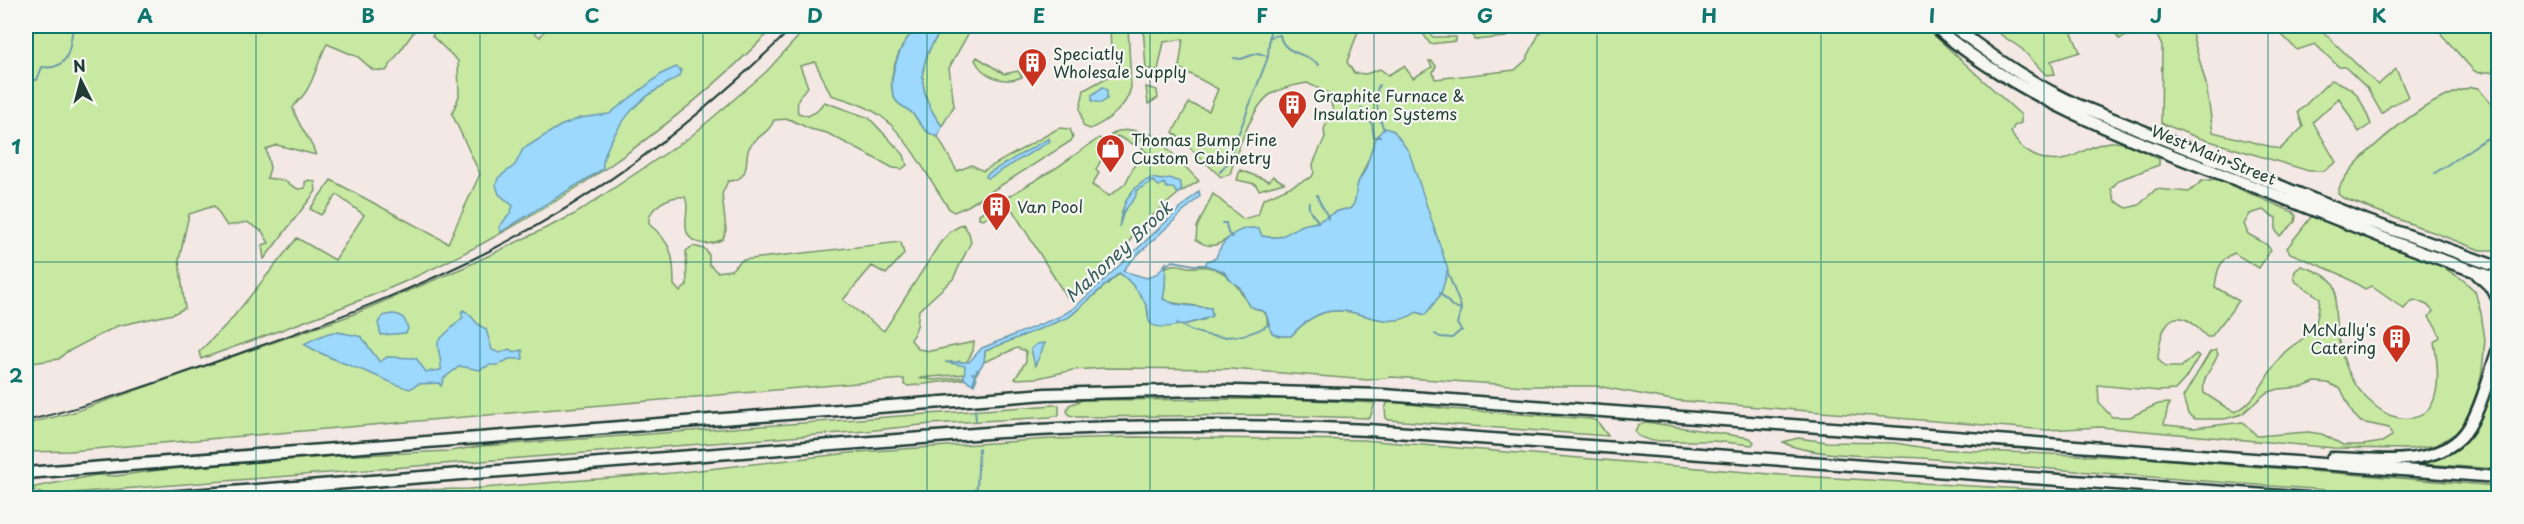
<svg xmlns="http://www.w3.org/2000/svg" width="2524" height="524" viewBox="0 0 2524 524" font-family="'Playpen Sans',sans-serif">
	<rect width="100%" height="100%" fill="#f4e8e4"/>
	<filter id="ink" filterUnits="userSpaceOnUse"><feTurbulence type="fractalNoise" baseFrequency=".0167" numOctaves="2"/><feDisplacementMap in="SourceGraphic" scale="12" xChannelSelector="R" yChannelSelector="G"/><feConvolveMatrix kernelMatrix="1 2 1 2 8 2 1 2 1" color-interpolation-filters="sRGB"/></filter>
	<g filter="url(#ink)">
		<!-- green -->
		<path fill="#c8e9a2" stroke="#74936b" stroke-width="1.5" d="M 26,26 L 418,26 L 386,71 L 373,70 L 358,57 L 327,44 C 319,58 314,81 305,93 C 301,99 296,102 293,108 C 298,127 310,137 316,155 L 277,145 L 266,149 L 270,168 L 267,178 L 282,180 L 298,189 L 305,188 L 305,182 L 309,180 L 315,182 L 316,191 L 264,259 L 262,245 L 269,243 L 262,231 L 247,222 L 227,226 L 214,206 L 189,214 L 179,260 L 185,308 L 173,314 L 117,326 L 65,353 L 59,359 L 26,364 Z
			M 438,26 L 525,26 L 540,37 L 548,26 L 775,26 C 671,133 540,221 404,282 C 338,311 269,334 201,359 L 199,352 L 230,321 L 297,238 L 335,260 L 364,215 L 337,195 L 321,215 L 310,209 L 331,180 L 448,243 L 480,174 L 452,114 L 459,96 L 458,61 L 432,36 Z
			M 808,26 L 836,26 L 853,30 L 858,26 L 924,26 C 921,28 915,30 912,33 C 899,46 883,84 897,102 C 901,106 908,109 912,113 C 923,126 921,130 938,137 L 957,171 L 972,165 L 983,171 L 1059,128 L 1070,129 L 1073,137 L 1071,141 L 968,206 L 954,212 L 950,210 C 932,184 907,135 882,117 C 868,106 848,100 831,95 L 815,62 L 800,66 L 808,87 C 799,95 796,100 798,113 L 808,116 L 816,112 L 824,102 L 869,118 L 904,155 L 907,165 L 902,169 L 893,168 L 827,133 L 810,129 L 789,119 L 774,120 C 769,134 756,136 749,148 C 745,156 749,169 742,176 C 738,180 733,181 728,181 L 722,194 L 726,230 L 723,239 C 706,248 684,245 686,221 C 686,212 689,205 685,197 C 670,195 647,207 649,224 C 672,243 674,256 674,285 L 680,292 L 687,285 L 686,251 L 693,246 L 705,249 L 709,255 L 709,264 L 717,272 L 731,270 L 742,260 L 901,242 L 904,254 L 886,274 L 872,266 L 843,300 L 884,331 L 940,243 L 951,231 L 963,224 L 969,233 L 971,242 L 953,279 L 919,310 L 917,326 L 911,340 L 918,349 L 930,351 L 974,342 L 973,351 L 966,363 L 958,361 L 966,366 L 966,374 L 919,378 L 934,380 L 965,377 L 964,379 L 909,386 L 904,385 L 904,379 L 70,451 L 26,452 L 26,424 L 74,412 L 349,316 L 465,267 L 575,214 L 690,137 L 766,72 Z
			M 945,26 L 968,26 L 968,34 L 949,68 L 954,106 L 942,126 C 915,91 917,59 945,26 Z
			M 1110,26 L 1128,26 L 1131,87 C 1127,107 1108,121 1090,129 L 1083,126 L 1080,108 L 1084,90 L 1117,72 L 1119,56 L 1111,55 Z
			M 1143,26 L 1360,26 L 1347,62 L 1354,73 L 1366,74 L 1380,69 L 1388,75 L 1404,66 L 1413,78 L 1432,67 L 1429,61 L 1432,61 L 1436,66 L 1433,72 L 1435,79 L 1515,70 L 1526,60 L 1543,26 L 1924,26 L 2021,115 L 2021,123 L 2014,126 L 2011,132 C 2015,141 2023,150 2033,155 C 2069,172 2079,145 2111,142 C 2126,141 2145,153 2159,159 L 2159,165 L 2119,180 L 2111,189 L 2115,201 L 2127,208 L 2139,205 L 2156,189 L 2189,192 L 2202,181 L 2216,179 L 2293,212 L 2296,216 L 2295,222 L 2280,236 L 2276,231 L 2276,218 L 2263,210 L 2250,214 L 2244,224 L 2248,234 L 2266,244 L 2271,250 L 2259,268 L 2234,253 C 2219,261 2217,270 2215,287 L 2239,301 L 2211,337 L 2207,337 C 2201,332 2196,325 2189,321 C 2164,307 2159,342 2158,359 L 2165,367 L 2181,367 L 2196,354 L 2199,356 L 2185,379 L 2175,390 L 2159,391 L 2098,385 L 2099,403 L 2112,417 L 2130,417 L 2158,404 L 2169,403 L 2164,424 L 2166,425 L 2194,428 L 2243,422 L 2257,436 L 2308,432 L 2322,434 L 2343,445 L 2363,445 L 2382,442 L 2392,436 L 2389,428 L 2361,422 L 2353,414 L 2341,389 L 2328,383 L 2315,382 L 2303,387 L 2279,389 L 2266,393 L 2242,414 L 2225,419 L 2195,419 L 2188,414 L 2183,397 L 2210,352 L 2216,350 L 2218,354 C 2213,369 2201,376 2204,393 L 2227,408 L 2235,412 C 2259,401 2266,372 2283,354 C 2292,344 2309,338 2315,326 C 2318,318 2319,307 2320,298 L 2296,282 L 2294,277 L 2295,271 L 2301,266 C 2311,269 2326,274 2333,283 C 2338,291 2335,301 2335,310 C 2337,345 2346,383 2374,405 C 2386,415 2397,420 2412,418 C 2445,414 2438,364 2434,342 L 2440,337 L 2436,327 L 2429,317 L 2433,311 L 2427,305 L 2415,300 L 2410,302 L 2404,309 L 2371,286 L 2365,289 L 2340,274 L 2290,253 L 2287,248 L 2311,217 L 2328,221 L 2435,262 L 2462,279 L 2475,291 L 2481,313 L 2485,340 L 2482,372 L 2476,401 L 2467,419 L 2456,433 L 2437,445 L 2410,449 L 2334,448 L 2100,427 L 2047,430 L 1672,400 L 1597,386 L 1526,386 L 1392,377 L 1368,380 L 1231,369 L 1104,368 L 1073,370 L 1038,378 L 1015,379 L 1026,361 L 1026,351 L 1017,348 L 984,362 L 985,351 L 1069,317 L 1120,273 C 1132,282 1149,300 1148,316 L 1183,325 L 1206,319 L 1211,308 L 1167,302 L 1163,298 C 1166,288 1164,278 1166,267 C 1175,263 1179,265 1188,267 C 1194,268 1201,266 1207,267 C 1229,270 1239,288 1249,306 C 1259,310 1269,311 1267,323 L 1278,336 L 1291,336 C 1343,278 1372,342 1417,312 L 1424,315 L 1441,294 L 1372,152 L 1358,183 L 1355,204 L 1349,209 C 1337,209 1330,216 1319,221 C 1313,224 1307,223 1301,226 C 1283,235 1284,240 1262,236 L 1259,230 C 1231,221 1224,259 1196,240 L 1197,227 L 1213,194 L 1243,219 L 1258,215 L 1263,199 L 1312,177 L 1314,172 L 1313,164 L 1325,137 L 1324,129 L 1333,110 L 1328,93 L 1307,83 C 1295,85 1281,88 1271,94 C 1252,106 1236,154 1230,174 L 1221,177 L 1173,132 L 1189,103 L 1209,111 L 1218,89 L 1179,68 L 1183,39 L 1164,42 L 1158,70 L 1146,69 Z
			M 1418,26 L 1422,26 L 1433,37 L 1456,37 L 1456,41 L 1430,44 Z
			M 1502,26 L 1511,26 L 1506,37 L 1474,40 L 1473,36 L 1493,32 Z
			M 1988,26 L 2069,26 L 2080,52 L 2051,61 L 2055,74 L 2046,75 L 2022,49 Z
			M 2111,26 L 2190,26 L 2206,84 L 2213,132 L 2280,149 L 2303,127 L 2298,112 L 2331,80 C 2359,88 2360,99 2371,124 L 2359,132 L 2339,98 L 2313,122 L 2336,162 L 2324,171 L 2309,171 L 2196,137 L 2161,123 L 2162,46 L 2152,26 L 2119,39 Z
			M 2273,26 L 2299,26 L 2302,30 L 2310,26 L 2317,26 L 2378,85 L 2396,69 L 2408,97 L 2390,106 L 2382,114 L 2368,89 L 2345,67 L 2339,67 L 2315,44 L 2297,50 Z
			M 2447,26 L 2498,26 L 2498,71 L 2478,73 L 2473,70 L 2442,35 L 2441,32 Z
			M 977,57 L 1004,74 L 1018,71 L 1022,77 C 1004,85 983,77 975,60 Z
			M 1146,87 L 1157,90 L 1158,98 L 1148,104 Z
			M 2472,87 L 2478,88 L 2498,112 L 2498,250 L 2480,250 L 2343,198 L 2338,194 C 2339,170 2404,120 2425,107 C 2439,99 2456,91 2472,87 Z
			M 1131,130 L 1143,132 L 1141,140 L 1137,146 L 1117,136 L 1114,139 L 1111,135 L 1118,131 Z
			M 1151,134 L 1161,142 L 1199,181 L 1179,193 L 1137,229 L 1129,242 L 1080,292 L 1068,298 L 1059,285 L 1010,206 L 983,219 L 979,218 L 979,214 L 1056,168 L 1099,138 L 1106,141 L 1108,145 L 1096,170 L 1099,173 L 1092,185 L 1109,196 L 1125,184 L 1135,164 L 1144,158 L 1147,152 L 1142,149 Z
			M 1240,170 L 1269,181 L 1273,176 L 1284,183 L 1259,190 L 1255,184 L 1237,180 Z
			M 2498,360 L 2498,469 L 2409,463 L 2458,444 Z
			M 1287,399 L 1375,403 L 1370,418 L 1264,415 L 1078,417 L 1069,415 L 1067,411 L 1069,405 L 1083,400 Z
			M 1393,402 L 1449,409 L 1591,419 L 1597,421 L 1608,436 L 1389,420 L 1386,418 L 1385,409 L 1387,403 Z
			M 1054,405 L 1059,405 L 1059,415 L 1050,417 L 931,424 L 866,431 L 45,495 L 33,490 L 35,487 L 97,475 L 116,476 L 160,470 L 337,456 L 450,451 L 482,446 Z
			M 1646,422 L 1750,438 L 1754,442 L 1752,445 L 1713,441 L 1652,441 L 1638,436 L 1635,431 L 1638,425 Z
			M 1133,437 L 1363,440 L 1782,475 L 2179,498 L 285,498 L 401,490 L 469,489 L 673,473 L 859,452 L 1051,439 Z
			M 1798,438 L 1827,442 L 1895,443 L 1932,449 L 2146,458 L 2498,486 L 2498,498 L 2447,498 C 2272,487 2097,473 1922,458 C 1891,456 1806,457 1783,442 Z"/>
		<!-- water -->
		<path fill="#9dd8fd" stroke="#6b9aad" stroke-width="1.5" d="M 924,26 L 945,26 C 917,59 915,91 942,126 L 938,137 C 920,130 924,126 912,113 C 908,109 901,106 897,102 C 884,86 899,46 912,33 C 915,30 921,28 924,26 Z
			M 676,67 L 681,70 L 679,76 C 666,85 650,92 639,103 C 625,116 601,150 603,169 L 501,232 L 499,227 L 510,213 L 513,206 L 499,194 L 496,185 L 498,178 L 515,165 L 523,149 L 560,126 L 580,118 L 609,114 L 663,73 Z
			M 1103,87 L 1107,90 L 1107,99 L 1101,103 L 1092,101 L 1092,95 Z
			M 1385,128 L 1394,131 L 1409,152 L 1448,270 L 1441,294 L 1425,315 L 1417,312 C 1372,342 1342,278 1291,336 C 1262,337 1274,328 1265,312 L 1249,306 L 1239,286 L 1233,283 L 1223,271 L 1205,265 L 1207,261 L 1216,258 C 1221,240 1240,224 1259,229 L 1262,236 C 1284,240 1283,234 1301,226 C 1307,223 1314,224 1319,221 C 1330,216 1337,209 1350,209 C 1358,201 1354,193 1358,183 C 1359,179 1363,175 1365,170 C 1371,156 1372,137 1385,128 Z
			M 1049,138 L 1050,141 L 1047,143 L 989,178 L 986,177 L 987,174 Z
			M 1152,178 L 1161,180 L 1170,178 L 1180,182 L 1182,189 L 1178,194 L 1173,188 L 1167,188 L 1164,183 L 1159,186 L 1153,181 L 1137,190 L 1135,198 L 1124,211 L 1119,227 C 1122,205 1129,186 1152,178 Z
			M 1199,191 L 1200,196 L 1130,262 L 1123,271 L 1147,278 L 1158,273 L 1166,263 C 1165,275 1166,288 1163,299 L 1175,304 L 1211,308 L 1212,316 C 1201,321 1161,332 1151,324 C 1147,320 1149,316 1148,311 C 1145,298 1130,280 1119,273 L 1069,317 L 985,351 L 984,362 L 977,373 L 972,373 L 977,378 L 974,385 L 964,379 L 965,366 L 945,362 L 969,362 L 982,348 L 1061,316 L 1074,308 Z
			M 463,310 C 475,316 473,324 486,329 L 492,350 L 500,353 L 509,349 L 514,352 L 522,350 L 523,359 L 509,359 L 498,365 L 490,365 L 479,370 L 460,366 L 444,378 L 441,386 L 439,383 L 418,384 L 410,389 C 396,386 387,380 374,375 C 350,365 326,358 304,344 C 333,329 332,330 362,337 C 364,341 378,360 380,362 L 387,357 L 416,358 L 426,372 L 441,370 C 442,359 437,351 438,341 L 463,317 L 461,313 Z
			M 392,314 C 403,314 405,319 408,329 L 406,333 L 381,335 L 378,323 L 383,316 Z
			M 1045,343 L 1035,366 L 1031,349 L 1037,344 Z"/>
		<g fill="none" stroke-linecap="round" stroke-linejoin="round">
			<!-- stream -->
			<path stroke="#6b9aad" stroke-width="2" d="M 1270,37 L 1280,35 C 1283,55 1307,52 1319,65
				M 1234,58 L 1241,59 L 1258,53 L 1267,56
				M 26,80 L 37,80 L 42,67 C 70,71 70,47 73,26
				M 1379,85 C 1373,96 1379,118 1384,130
				M 1361,108 L 1372,124 L 1374,137 L 1380,137
				M 1220,172 L 1227,164 L 1268,57 L 1270,29 L 1273,26
				M 2435,173 L 2484,140 L 2498,134
				M 1317,195 C 1319,204 1326,209 1328,219
				M 1309,202 C 1307,211 1314,216 1319,222
				M 1222,223 L 1226,223 L 1228,233 L 1232,237
				M 1164,266 L 1173,261 L 1194,265 L 1206,265
				M 1447,271 L 1461,307
				M 1440,293 L 1452,306 L 1461,309 L 1457,324 L 1462,331
				M 1177,323 C 1206,341 1241,342 1270,324
				M 1435,334 L 1440,337 L 1452,338 L 1460,331
				M 973,384 L 977,370
				M 975,410 L 976,420
				M 968,498 L 977,487 L 979,448"/>
			<defs>
				<path id="highway" d="M 1934,26 C 2033,110 2159,149 2278,196 C 2351,225 2424,255 2498,279
					M 1953,26 C 1992,57 2032,84 2078,105 L 2365,220 L 2498,267
					M 2477,274 L 2492,288 L 2498,300
					M 2332,458 C 2375,459 2443,470 2469,427 C 2483,403 2489,374 2498,349
					M 26,473 L 1046,394 L 1199,390 L 1384,395 L 2498,477
					M 153,498 L 1000,432 C 1122,425 1245,424 1368,430 L 2308,498"/>
			</defs>
			<!-- highway casing -->
			<use href="#highway" stroke="#1f3d34" stroke-width="15"/>
			<!-- highway -->
			<use href="#highway" stroke="#f6f6f2" stroke-width="10"/>
			<!-- rail -->
			<path stroke="#1f3d34" stroke-width="2" d="M 26,421 C 101,403 173,377 246,351 C 330,321 414,290 493,249 C 606,192 705,115 794,26"/>
		</g>
	</g>
	<!-- grid -->
	<path fill="none" stroke="#0f766e" stroke-width="1.5" stroke-opacity="0.55" d="M 256,26 L 256,498M 480,26 L 480,498M 703,26 L 703,498M 927,26 L 927,498M 1150,26 L 1150,498M 1374,26 L 1374,498M 1597,26 L 1597,498M 1821,26 L 1821,498M 2044,26 L 2044,498M 2268,26 L 2268,498M 26,262 L 2498,262"/>
	<!-- icons -->
	<defs>
		<symbol id="building-pin" viewBox="-11 -11 22 30"><path d="M0 17L-7.5 6A9.5 9.5 0 1 1 7.5 6Z" fill="#c8321e" stroke="#f6f6f2"/><path d="M-4-6H4V6H1V3H-1V6H-4ZM-2.5-4.3h1.7v1.8h-1.7ZM.8-4.3h1.7v1.8H.8ZM-2.5-1h1.7V.8h-1.7ZM.8-1h1.7V.8H.8Z" fill="#fff"/></symbol>
		<symbol id="shop-pin" viewBox="-11 -11 22 30"><path d="M0 17L-7.5 6A9.5 9.5 0 1 1 7.5 6Z" fill="#c8321e" stroke="#f6f6f2"/><path d="M-5-2.5h2.3a2.7 3.5 0 0 1 5.4 0H5L5.5 6h-11ZM-1.5-2.5h3a1.5 2.3 0 0 0-3 0Z" fill="#fff"/></symbol>
	</defs>
	<g fill-rule="evenodd">
		<use href="#building-pin" x="1016" y="46" width="33" height="45"/>
		<use href="#building-pin" x="1276" y="88" width="33" height="45"/>
		<use href="#shop-pin" x="1094" y="132" width="33" height="45"/>
		<use href="#building-pin" x="980" y="190" width="33" height="45"/>
		<use href="#building-pin" x="2380" y="322" width="33" height="45"/>
	</g>
	<g text-anchor="middle" dominant-baseline="central" stroke-width="4.5" stroke-linejoin="round" paint-order="stroke">
		<!-- poi labels -->
		<g font-size="16" fill="#1f3d34" stroke="#f6f6f2" text-anchor="start">
			<text x="1053" y="53">Speciatly<tspan x="1053" dy="18">Wholesale Supply</tspan></text>
			<text x="1313" y="95">Graphite Furnace &amp;<tspan x="1313" dy="18">Insulation Systems</tspan></text>
			<text x="1131" y="139">Thomas Bump Fine<tspan x="1131" dy="18">Custom Cabinetry</tspan></text>
			<text x="1017" y="206">Van Pool</text>
			<text x="2376" y="329" text-anchor="end">McNally's<tspan x="2376" dy="18">Catering</tspan></text>
		</g>
		<!-- street labels -->
		<g font-size="16" fill="#1f3d34" stroke="#f6f6f2">
			<text transform="translate(2214 154) rotate(22)">West Main Street</text>
		</g>
		<!-- water labels -->
		<g font-size="18" font-style="italic" fill="#385c5c" stroke="#f6f6f2">
			<text transform="translate(1118 251) rotate(-43)">Mahoney Brook</text>
		</g>
	</g>
	<!-- margin -->
	<rect width="2524" height="524" fill="none" stroke="#f6f6f2" stroke-width="66"/>
	<!-- north arrow -->
	<g transform="translate(81 81) rotate(354)" stroke="#f6f6f2" stroke-width="4.5" paint-order="stroke">
	<path d="M0-4.5L10 22L0 15L-10 22Z" fill="#1f3d34"/>
	<text y="-9" font-size="16" font-weight="bold" text-anchor="middle" fill="#1f3d34">N</text>
	</g>
	<rect x="33" y="33" width="2458" height="458" fill="none" stroke="#0f766e" stroke-width="2"/>
	<g font-size="20" text-anchor="middle" font-weight="bold" fill="#0f766e">
		<text x="145" y="23">A</text>
		<text x="368" y="23">B</text>
		<text x="592" y="23">C</text>
		<text x="815" y="23">D</text>
		<text x="1039" y="23">E</text>
		<text x="1262" y="23">F</text>
		<text x="1485" y="23">G</text>
		<text x="1709" y="23">H</text>
		<text x="1932" y="23">I</text>
		<text x="2156" y="23">J</text>
		<text x="2379" y="23">K</text>
		<text x="16" y="154">1</text>
		<text x="16" y="383">2</text>
	</g>
</svg>
